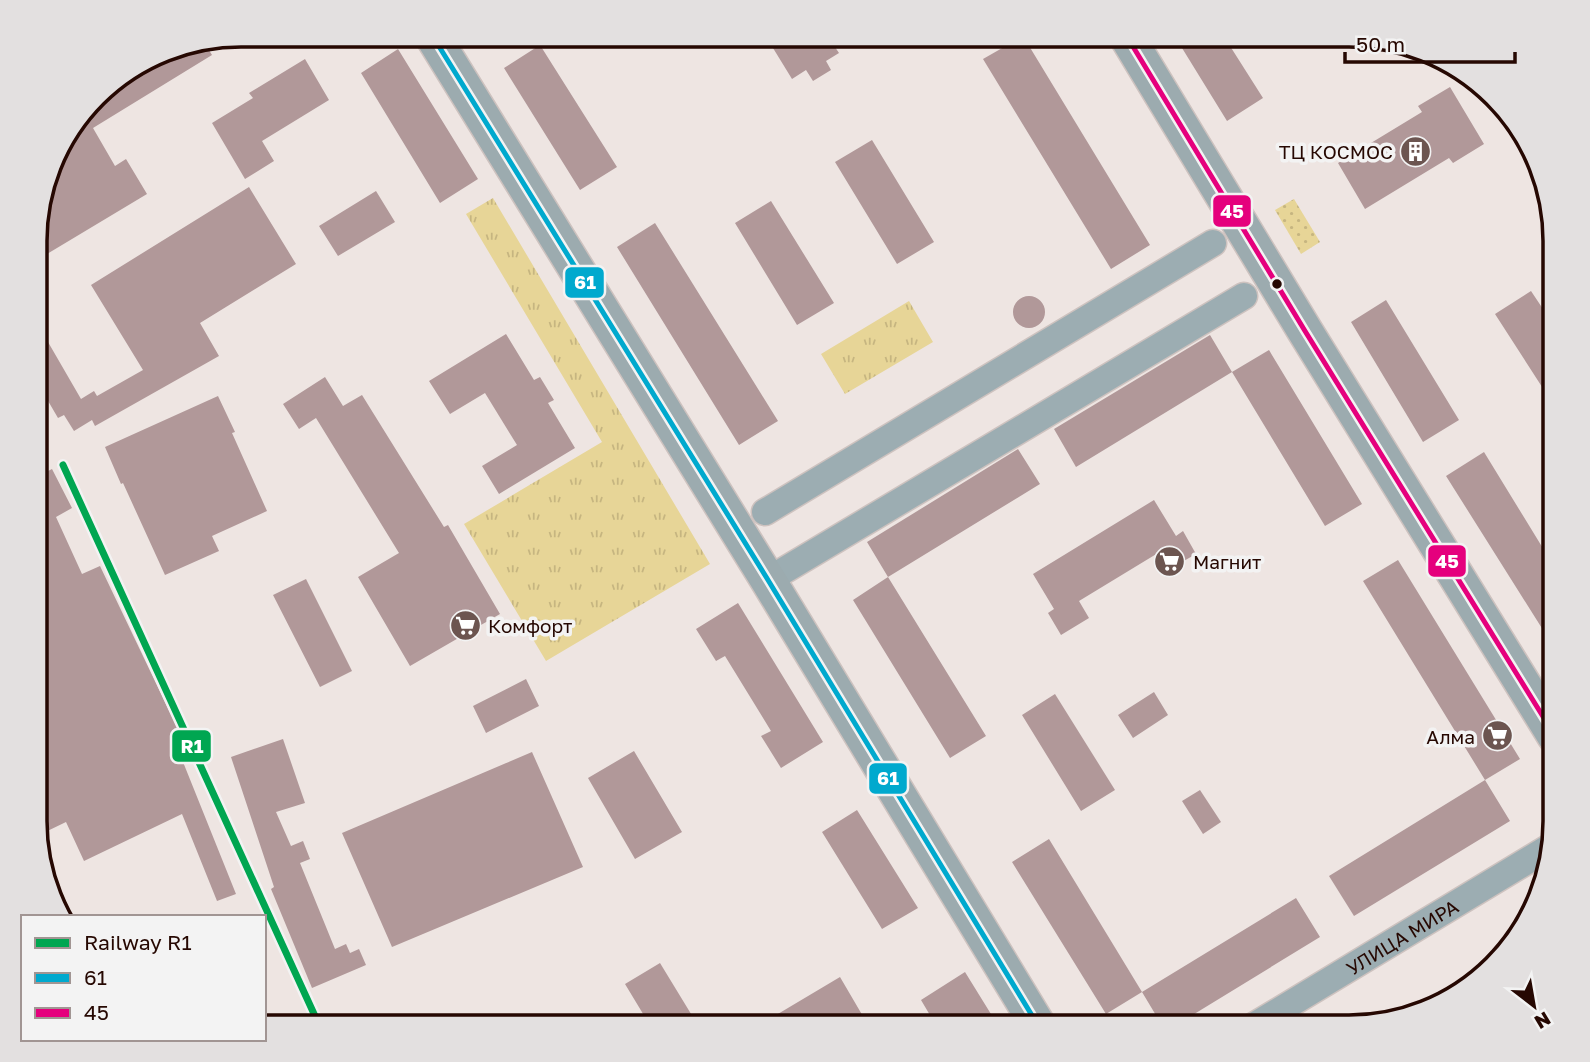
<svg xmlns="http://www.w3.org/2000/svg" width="1590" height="1062" viewBox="0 0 1590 1062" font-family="'Golos Text',sans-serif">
	<defs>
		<pattern id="grass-dots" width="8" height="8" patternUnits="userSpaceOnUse" patternTransform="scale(1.75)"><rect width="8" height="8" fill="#e7d597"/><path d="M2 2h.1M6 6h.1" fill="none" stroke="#c6b580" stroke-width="1.8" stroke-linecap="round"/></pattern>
		<pattern id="park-tufts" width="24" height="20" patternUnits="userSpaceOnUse" patternTransform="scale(1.75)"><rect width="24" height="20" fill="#e7d597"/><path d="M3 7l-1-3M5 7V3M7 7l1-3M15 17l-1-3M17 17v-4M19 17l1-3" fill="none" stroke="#c6b580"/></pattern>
	</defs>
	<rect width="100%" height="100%" fill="#eee5e2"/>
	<!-- grass -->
	<path fill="url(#grass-dots)" d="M 1294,199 L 1320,242 L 1301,254 L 1275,210 Z"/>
	<!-- park -->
	<path fill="url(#park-tufts)" d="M 493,198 L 710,564 L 546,661 L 464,524 L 602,442 L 466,214 Z
		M 909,301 L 933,342 L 845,394 L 821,354 Z"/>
	<!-- building -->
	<path fill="#b19899" d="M 765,35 L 827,35 L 839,53 L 826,61 L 831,70 L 813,81 L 806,70 L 792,79 Z
		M 1174,35 L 1223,35 L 1263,98 L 1227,121 Z
		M 1023,36 L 1150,245 L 1111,269 L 983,59 Z
		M 204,42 L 212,55 L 93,128 L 115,166 L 126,159 L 147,194 L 37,260 L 37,214 L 58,147 L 105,86 L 162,51 Z
		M 540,45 L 617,167 L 580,190 L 504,68 Z
		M 398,49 L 478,179 L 440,203 L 361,73 Z
		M 305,59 L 329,100 L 262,141 L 274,161 L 245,179 L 212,123 L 253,98 L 249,93 Z
		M 1450,87 L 1484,144 L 1453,163 L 1449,158 L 1365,209 L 1338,163 L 1422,112 L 1418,106 Z
		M 872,140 L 934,242 L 897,264 L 835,162 Z
		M 249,187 L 296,264 L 200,323 L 219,356 L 95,426 L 92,420 L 74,431 L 64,415 L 58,418 L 37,382 L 37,323 L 81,399 L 94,391 L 97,396 L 143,370 L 91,285 Z
		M 376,191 L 395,222 L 338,256 L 319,226 Z
		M 771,201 L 834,303 L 797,325 L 735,223 Z
		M 655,223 L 778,421 L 739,445 L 617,247 Z
		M 1531,291 L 1555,327 L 1555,407 L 1495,314 Z
		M1013 312a16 16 0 1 1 32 0a16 16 0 1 1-32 0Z
		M 1386,300 L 1459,420 L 1423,442 L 1351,322 Z
		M 506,334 L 534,380 L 540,377 L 554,400 L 548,403 L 575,448 L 499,494 L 482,466 L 517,445 L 485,393 L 450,414 L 429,381 Z
		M 1210,335 L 1232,372 L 1076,467 L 1054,429 Z
		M 1269,350 L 1362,504 L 1325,526 L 1232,372 Z
		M 325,377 L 343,406 L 362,395 L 444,527 L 448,525 L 500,614 L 410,666 L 358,577 L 399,553 L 316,418 L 299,429 L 283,404 Z
		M 218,396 L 235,432 L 232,433 L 267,511 L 212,536 L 219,551 L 165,575 L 123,483 L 121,484 L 105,447 Z
		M 1018,449 L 1040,484 L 888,577 L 867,542 Z
		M 1484,452 L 1555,568 L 1555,649 L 1446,476 Z
		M 52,469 L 72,508 L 56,517 L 82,574 L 100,566 L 185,744 L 177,747 L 236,894 L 217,901 L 182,814 L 84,861 L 66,822 L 37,836 L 37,474 L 38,476 Z
		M 1154,500 L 1176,536 L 1183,531 L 1196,554 L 1168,570 L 1158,553 L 1079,601 L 1089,618 L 1061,635 L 1048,613 L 1054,609 L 1033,574 Z
		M 1398,560 L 1520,759 L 1485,780 L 1363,581 Z
		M 888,577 L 986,736 L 950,758 L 853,600 Z
		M 306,579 L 352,671 L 320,687 L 273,595 Z
		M 738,603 L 823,742 L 781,768 L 761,736 L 771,731 L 725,656 L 716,661 L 696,629 Z
		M 526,679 L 539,706 L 486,733 L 473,706 Z
		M 1154,692 L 1168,715 L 1133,738 L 1118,715 Z
		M 1055,694 L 1115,790 L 1081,811 L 1022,715 Z
		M 283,739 L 305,803 L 276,812 L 291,846 L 303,841 L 310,859 L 300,863 L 335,949 L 346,944 L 350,953 L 359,949 L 366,965 L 312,988 L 271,889 L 274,887 L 231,757 Z
		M 634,751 L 682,832 L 635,859 L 588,778 Z
		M 532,752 L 583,867 L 392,947 L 342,833 Z
		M 1485,780 L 1510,821 L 1354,916 L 1329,876 Z
		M 1200,790 L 1221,822 L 1203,834 L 1182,801 Z
		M 857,810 L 918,908 L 882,929 L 822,832 Z
		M 1049,839 L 1142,992 L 1106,1014 L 1012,862 Z
		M 1296,898 L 1320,937 L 1173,1027 L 1163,1027 L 1142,992 Z
		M 660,963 L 699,1027 L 651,1027 L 625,984 Z
		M 965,972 L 999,1027 L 937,1027 L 921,1000 Z
		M 840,977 L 864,1018 L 850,1027 L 756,1027 Z"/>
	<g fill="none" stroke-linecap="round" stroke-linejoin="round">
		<defs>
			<g id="minor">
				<path d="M 765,512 L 1213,243"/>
				<path d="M 768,580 L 1244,296"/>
				<path id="s1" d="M 1252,1027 L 1550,847"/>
			</g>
			<path id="major" d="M 432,35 L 768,580 L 1039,1027
				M 1126,35 L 1305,331 L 1555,736"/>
		</defs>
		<!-- minor casing -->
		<use href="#minor" stroke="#cdc2bf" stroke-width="29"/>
		<!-- major casing -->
		<use href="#major" stroke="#cdc2bf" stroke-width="38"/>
		<!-- minor -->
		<use href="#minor" stroke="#9cadb2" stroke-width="26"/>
		<!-- major -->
		<use href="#major" stroke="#9cabaf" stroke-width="35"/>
		<defs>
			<path id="bus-1" d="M 432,35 L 768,580 L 1039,1027"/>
			<path id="bus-2" d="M 1126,35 L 1305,331 L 1555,736"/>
		</defs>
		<!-- bus-1 casing -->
		<use href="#bus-1" stroke="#f3f3f3" stroke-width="10"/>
		<!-- bus-2 casing -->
		<use href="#bus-2" stroke="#f3f3f3" stroke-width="10"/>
		<!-- bus-1 -->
		<use href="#bus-1" stroke="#00a9ce" stroke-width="5"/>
		<!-- bus-2 -->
		<use href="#bus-2" stroke="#e5007d" stroke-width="5"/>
		<defs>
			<path id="rail-1" d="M 63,465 L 320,1027"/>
		</defs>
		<!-- rail-1 casing -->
		<use href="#rail-1" stroke="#f3f3f3" stroke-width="12"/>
		<!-- rail-1 -->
		<use href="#rail-1" stroke="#00a651" stroke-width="7"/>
	</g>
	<!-- icons -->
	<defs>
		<symbol id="building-disc" viewBox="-11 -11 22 22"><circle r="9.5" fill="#6c5550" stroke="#f3f3f3"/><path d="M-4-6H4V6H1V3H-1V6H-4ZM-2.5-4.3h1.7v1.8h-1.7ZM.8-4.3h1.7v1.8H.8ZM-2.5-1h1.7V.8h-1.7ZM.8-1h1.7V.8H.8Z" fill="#fff"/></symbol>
		<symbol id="supermarket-disc" viewBox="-11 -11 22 22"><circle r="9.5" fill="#6c5550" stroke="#f3f3f3"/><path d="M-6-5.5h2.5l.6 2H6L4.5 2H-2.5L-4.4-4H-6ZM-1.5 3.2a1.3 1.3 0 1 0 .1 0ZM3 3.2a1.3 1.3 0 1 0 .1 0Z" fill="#fff"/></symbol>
	</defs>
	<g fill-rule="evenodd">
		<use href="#building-disc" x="1398" y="134" width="35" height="35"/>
		<use href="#supermarket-disc" x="1152" y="544" width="35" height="35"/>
		<use href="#supermarket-disc" x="448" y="608" width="35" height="35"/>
		<use href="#supermarket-disc" x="1480" y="718" width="35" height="35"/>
	</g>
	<!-- markers -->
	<circle fill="#260802" stroke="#f3f3f3" stroke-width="2.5" cx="1277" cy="284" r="6"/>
	<g text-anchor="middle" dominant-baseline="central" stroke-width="7" stroke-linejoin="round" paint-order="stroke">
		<!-- poi labels -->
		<g font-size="19" fill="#260802" stroke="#f3f3f3" text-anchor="end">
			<text x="1393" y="151">ТЦ КОСМОС</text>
			<text x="1193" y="561" text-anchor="start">Магнит</text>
			<text x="488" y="625" text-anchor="start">Комфорт</text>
			<text x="1475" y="736">Алма</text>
		</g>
		<!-- street labels -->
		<g font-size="19" fill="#260802" stroke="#f3f3f3">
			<text stroke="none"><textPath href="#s1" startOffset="175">УЛИЦА МИРА</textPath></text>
		</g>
	</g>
	<!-- crop -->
	<path d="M0 0H1590V1062H0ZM241 47H1349A194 194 0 0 1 1543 241V821A194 194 0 0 1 1349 1015H241A194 194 0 0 1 47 821V241A194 194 0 0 1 241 47Z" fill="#e3e0e0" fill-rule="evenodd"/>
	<path fill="none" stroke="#260802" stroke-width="3.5" d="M241 47H1349A194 194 0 0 1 1543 241V821A194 194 0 0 1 1349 1015H241A194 194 0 0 1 47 821V241A194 194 0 0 1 241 47Z"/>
	<g stroke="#f3f3f3" stroke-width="2.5">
		<rect x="1212" y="194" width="40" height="34" rx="7" fill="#e5007d"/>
		<rect x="564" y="266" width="41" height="33" rx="7" fill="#00a9ce"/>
		<rect x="1427" y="544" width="40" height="34" rx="7" fill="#e5007d"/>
		<rect x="171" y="729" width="41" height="34" rx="7" fill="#00a651"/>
		<rect x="868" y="762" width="40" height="33" rx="7" fill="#00a9ce"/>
	</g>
	<g font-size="19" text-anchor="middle" font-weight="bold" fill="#fff">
		<text x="1232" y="218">45</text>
		<text x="585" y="289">61</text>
		<text x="1447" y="568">45</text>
		<text x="192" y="753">R1</text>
		<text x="888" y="785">61</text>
	</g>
	<!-- legend -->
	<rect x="21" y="915" width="245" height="126" fill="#f3f3f3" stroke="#a19593" stroke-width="2"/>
	<rect x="35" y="938" width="35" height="10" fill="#00a651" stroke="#a19593" stroke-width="2"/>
	<text x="84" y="950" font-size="21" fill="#260802">Railway R1</text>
	<rect x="35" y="973" width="35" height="10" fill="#00a9ce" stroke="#a19593" stroke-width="2"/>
	<text x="84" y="985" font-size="21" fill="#260802">61</text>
	<rect x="35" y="1008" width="35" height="10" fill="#e5007d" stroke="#a19593" stroke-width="2"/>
	<text x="84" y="1020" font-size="21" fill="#260802">45</text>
	<!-- north arrow -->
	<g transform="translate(1534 1006) rotate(149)" stroke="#f3f3f3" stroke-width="5" paint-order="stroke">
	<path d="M0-5L12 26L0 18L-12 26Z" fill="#260802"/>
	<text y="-10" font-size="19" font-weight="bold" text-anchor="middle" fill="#260802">N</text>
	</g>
	<!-- scale -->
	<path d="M1345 52v10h170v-10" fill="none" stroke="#260802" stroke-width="3.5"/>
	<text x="1356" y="52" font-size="21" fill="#260802" stroke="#f3f3f3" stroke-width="5" paint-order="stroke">50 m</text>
</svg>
